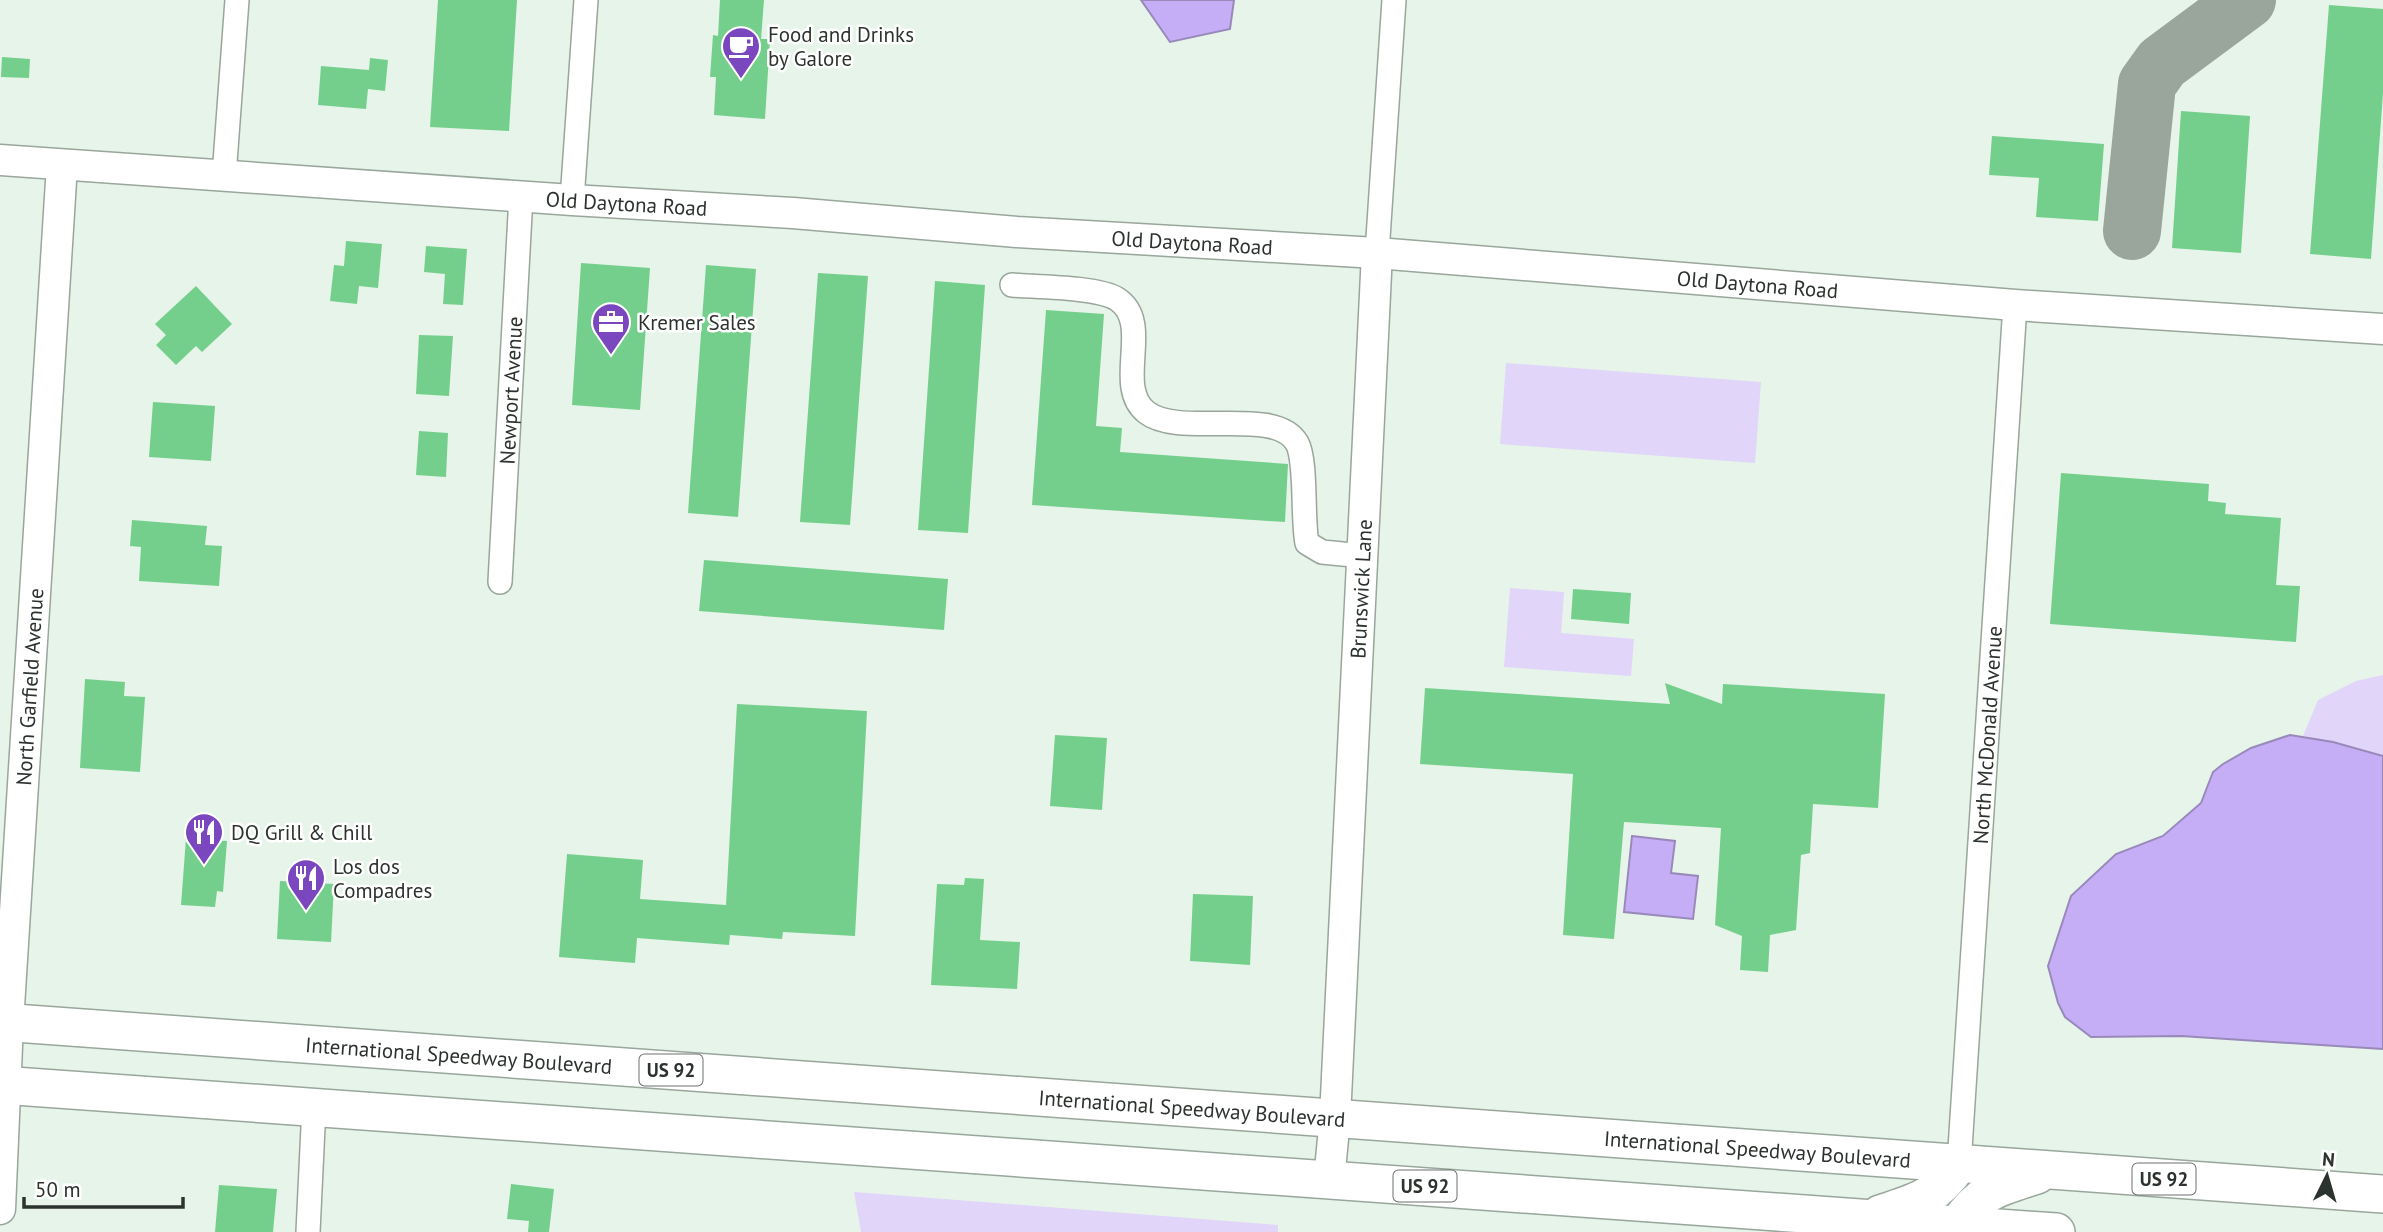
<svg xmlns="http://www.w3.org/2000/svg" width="2383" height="1232" viewBox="0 0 2383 1232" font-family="'PT Sans',sans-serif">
	<rect width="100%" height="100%" fill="#e6f4e9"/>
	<!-- green -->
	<path fill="#e1d5fa" d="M 1506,363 L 1761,382 L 1755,463 L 1500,444 Z
		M 1510,588 L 1564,592 L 1561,633 L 1634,639 L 1631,676 L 1504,667 Z
		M 2383,675 L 2383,756 L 2303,736 L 2318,700 L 2356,681 Z
		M 854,1192 L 1278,1225 L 1278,1232 L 861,1232 Z"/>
	<!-- water -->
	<path fill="#c6aef6" stroke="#9889ba" stroke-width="2" d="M 1141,0 L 1234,0 L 1230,29 L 1170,42 Z
		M 2290,735 L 2333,742 L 2383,756 L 2383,1049 L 2181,1036 L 2091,1037 L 2065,1017 L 2058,1003 L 2048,966 L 2071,896 L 2116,854 L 2163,836 L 2201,803 L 2213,772 L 2223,764 L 2251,748 Z
		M 1632,836 L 1675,841 L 1671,873 L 1698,876 L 1693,919 L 1624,912 Z"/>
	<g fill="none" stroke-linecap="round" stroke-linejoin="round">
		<!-- taxiway -->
		<path stroke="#9aa59c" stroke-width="58" d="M 2132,231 L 2147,84 L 2162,63 L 2247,0"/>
	</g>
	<!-- building -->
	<path fill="#74cf8c" d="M 438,0 L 517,0 L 509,131 L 430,127 Z
		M 720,0 L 764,0 L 761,39 L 770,39 L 765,119 L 714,115 L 716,77 L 710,77 L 713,35 L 718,36 Z
		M 2329,5 L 2383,9 L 2383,93 L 2371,259 L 2310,254 Z
		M 2,57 L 30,59 L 29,78 L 1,77 Z
		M 370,58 L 388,60 L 385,91 L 368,89 L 366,109 L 318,105 L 321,66 L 369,70 Z
		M 2181,111 L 2250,116 L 2241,253 L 2172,248 Z
		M 1992,136 L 2104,144 L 2098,221 L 2036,217 L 2039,178 L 1989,175 Z
		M 346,241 L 382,244 L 378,288 L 359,286 L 357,304 L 330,301 L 334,265 L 344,266 Z
		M 426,246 L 467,249 L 463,305 L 443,304 L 445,274 L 424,272 Z
		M 581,263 L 650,268 L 640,410 L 572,405 Z
		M 706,265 L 756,269 L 738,517 L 688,513 Z
		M 818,273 L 868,276 L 850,525 L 800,522 Z
		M 935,281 L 985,285 L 968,533 L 918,530 Z
		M 196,286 L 232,324 L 202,352 L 196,346 L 176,365 L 156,345 L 166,335 L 155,324 Z
		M 1046,310 L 1104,314 L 1096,426 L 1122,428 L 1120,452 L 1288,464 L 1285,522 L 1032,505 Z
		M 419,335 L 453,336 L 449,396 L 416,394 Z
		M 153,402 L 215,406 L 211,461 L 149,457 Z
		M 419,431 L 448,433 L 446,477 L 416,475 Z
		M 2061,473 L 2209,484 L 2208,501 L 2226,503 L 2225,514 L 2281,518 L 2276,585 L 2300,586 L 2296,642 L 2050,624 Z
		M 132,520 L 207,526 L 205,545 L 222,546 L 219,586 L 139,581 L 141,547 L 130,546 Z
		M 704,560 L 948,579 L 944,630 L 699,611 Z
		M 1573,589 L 1631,593 L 1629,624 L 1571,619 Z
		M 85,679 L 125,682 L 124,696 L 145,697 L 140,772 L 80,768 Z
		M 1665,683 L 1722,704 L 1723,684 L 1885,694 L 1878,808 L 1813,804 L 1810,853 L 1801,855 L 1796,930 L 1770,935 L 1768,972 L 1740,970 L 1742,936 L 1715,925 L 1721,828 L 1624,822 L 1614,939 L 1563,935 L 1573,774 L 1420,764 L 1425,688 L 1670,704 Z
		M 737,704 L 867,711 L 855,936 L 783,932 L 782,939 L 730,935 L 729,945 L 637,938 L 635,963 L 559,957 L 567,854 L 643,860 L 640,899 L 726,905 Z
		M 1055,735 L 1107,738 L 1102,810 L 1050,806 Z
		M 187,825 L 215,827 L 214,840 L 227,841 L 223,892 L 217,891 L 215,907 L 181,905 Z
		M 965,878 L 984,879 L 980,940 L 1020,942 L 1017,989 L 931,985 L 937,884 L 964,885 Z
		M 280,881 L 334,884 L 331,942 L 277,939 Z
		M 1193,894 L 1253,896 L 1250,965 L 1190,961 Z
		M 511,1184 L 554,1189 L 549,1232 L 528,1232 L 529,1221 L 507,1219 Z
		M 219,1185 L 277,1189 L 273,1232 L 215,1232 Z"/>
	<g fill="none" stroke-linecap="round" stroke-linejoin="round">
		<defs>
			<g id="minor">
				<path d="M 224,176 L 237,0"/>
				<path d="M 572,200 L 586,0"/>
				<path d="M 1377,253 L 1394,0"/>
				<path d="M 1012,285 C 1037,287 1098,287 1117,299 C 1154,323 1113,385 1146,412 C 1180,439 1275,405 1297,443 C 1307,461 1302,519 1307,543 L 1322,552 L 1363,556"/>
				<path id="s1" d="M 500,582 L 521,196"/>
				<path id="s2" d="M 1959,1164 L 2015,305"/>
				<path d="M 308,1232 L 314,1106"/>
			</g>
			<g id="tertiary">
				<path id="s3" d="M 0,160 L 572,200 L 793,213 L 1017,232 L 1377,253 L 2015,305 L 2383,329"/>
				<path id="s4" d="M 1329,1180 L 1335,1118 L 1377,253"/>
				<path id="s5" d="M 0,1209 L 8,1023 L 62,165"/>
			</g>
			<g id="primary">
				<path id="s6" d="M 0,1022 L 2383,1194"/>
				<path d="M 0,1085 L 2056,1232"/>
				<path d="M 1880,1214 C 1919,1201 1934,1199 1959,1164"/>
				<path d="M 1957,1225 C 1983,1189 1997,1188 2037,1175"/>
			</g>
		</defs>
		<!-- minor casing -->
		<use href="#minor" stroke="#99a69b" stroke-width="26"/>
		<!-- tertiary casing -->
		<use href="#tertiary" stroke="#99a69b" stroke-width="33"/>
		<!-- primary casing -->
		<use href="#primary" stroke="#99a69b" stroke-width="40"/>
		<!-- minor -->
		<use href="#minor" stroke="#fff" stroke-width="23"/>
		<!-- tertiary -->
		<use href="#tertiary" stroke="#fff" stroke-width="30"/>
		<!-- primary -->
		<use href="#primary" stroke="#fff" stroke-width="37"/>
	</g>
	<!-- icons -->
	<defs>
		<symbol id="cafe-pin" viewBox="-11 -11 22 30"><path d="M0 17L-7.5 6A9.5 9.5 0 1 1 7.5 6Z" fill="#7a47be" stroke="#fff"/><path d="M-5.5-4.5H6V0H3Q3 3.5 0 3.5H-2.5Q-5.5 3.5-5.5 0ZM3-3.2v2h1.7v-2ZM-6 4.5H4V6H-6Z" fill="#fff"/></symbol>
		<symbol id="office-pin" viewBox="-11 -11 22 30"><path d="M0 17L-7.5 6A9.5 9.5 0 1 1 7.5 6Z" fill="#7a47be" stroke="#fff"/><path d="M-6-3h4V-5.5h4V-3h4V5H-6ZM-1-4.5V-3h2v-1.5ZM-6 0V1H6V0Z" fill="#fff"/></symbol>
		<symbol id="restaurant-pin" viewBox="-11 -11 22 30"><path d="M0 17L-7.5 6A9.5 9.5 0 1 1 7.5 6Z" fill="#7a47be" stroke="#fff"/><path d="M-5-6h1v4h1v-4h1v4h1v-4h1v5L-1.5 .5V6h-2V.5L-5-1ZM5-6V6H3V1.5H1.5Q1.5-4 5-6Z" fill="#fff"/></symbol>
	</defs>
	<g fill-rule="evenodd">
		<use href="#cafe-pin" x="719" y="24" width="44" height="60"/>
		<use href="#office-pin" x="589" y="300" width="44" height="60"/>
		<use href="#restaurant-pin" x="182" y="810" width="44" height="60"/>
		<use href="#restaurant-pin" x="284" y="856" width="44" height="60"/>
	</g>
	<g text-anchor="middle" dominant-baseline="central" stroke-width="5" stroke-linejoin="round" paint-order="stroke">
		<!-- shield labels -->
		<g fill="#fff" stroke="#6b706c" stroke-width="2">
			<rect x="639.5" y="1054.5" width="63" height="31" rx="5"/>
			<rect x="2132.5" y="1163.5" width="63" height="31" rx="5"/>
			<rect x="1393.5" y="1170.5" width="63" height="31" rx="5"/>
		</g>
		<g font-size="19" font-weight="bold" fill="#2c322d">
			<text x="671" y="1070">US 92</text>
			<text x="2164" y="1179">US 92</text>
			<text x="1425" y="1186">US 92</text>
		</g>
		<!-- poi labels -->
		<g font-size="21" fill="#2c322d" stroke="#fff" text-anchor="start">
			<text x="768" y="34">Food and Drinks<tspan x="768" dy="24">by Galore</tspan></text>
			<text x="638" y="322">Kremer Sales</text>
			<text x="231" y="832">DQ Grill &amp; Chill</text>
			<text x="333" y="866">Los dos<tspan x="333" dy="24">Compadres</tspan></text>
		</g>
		<!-- street labels -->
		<g font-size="21" fill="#2c322d" stroke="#fff">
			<text stroke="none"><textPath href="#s3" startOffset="628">Old Daytona Road</textPath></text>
			<text stroke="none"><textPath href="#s3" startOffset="1195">Old Daytona Road</textPath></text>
			<text stroke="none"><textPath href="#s3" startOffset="1762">Old Daytona Road</textPath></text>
			<text stroke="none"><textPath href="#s1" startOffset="192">Newport Avenue</textPath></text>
			<text stroke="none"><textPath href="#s4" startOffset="592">Brunswick Lane</textPath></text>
			<text stroke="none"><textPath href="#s5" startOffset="523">North Garfield Avenue</textPath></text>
			<text stroke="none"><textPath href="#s2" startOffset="430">North McDonald Avenue</textPath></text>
			<text stroke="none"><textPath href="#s6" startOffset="460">International Speedway Boulevard</textPath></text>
			<text stroke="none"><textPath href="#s6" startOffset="1195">International Speedway Boulevard</textPath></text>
			<text stroke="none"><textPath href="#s6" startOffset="1762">International Speedway Boulevard</textPath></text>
		</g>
	</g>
	<!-- north arrow -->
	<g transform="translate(2327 1176) rotate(5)" stroke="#ffffff" stroke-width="5" paint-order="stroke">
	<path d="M0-5L12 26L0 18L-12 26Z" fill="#2c322d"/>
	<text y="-10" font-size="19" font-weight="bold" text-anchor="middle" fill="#2c322d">N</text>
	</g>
	<!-- scale -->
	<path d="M24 1197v10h159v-10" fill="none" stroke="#2c322d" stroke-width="3.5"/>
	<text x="35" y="1197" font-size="21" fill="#2c322d" stroke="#ffffff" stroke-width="5" paint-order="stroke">50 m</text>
</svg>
